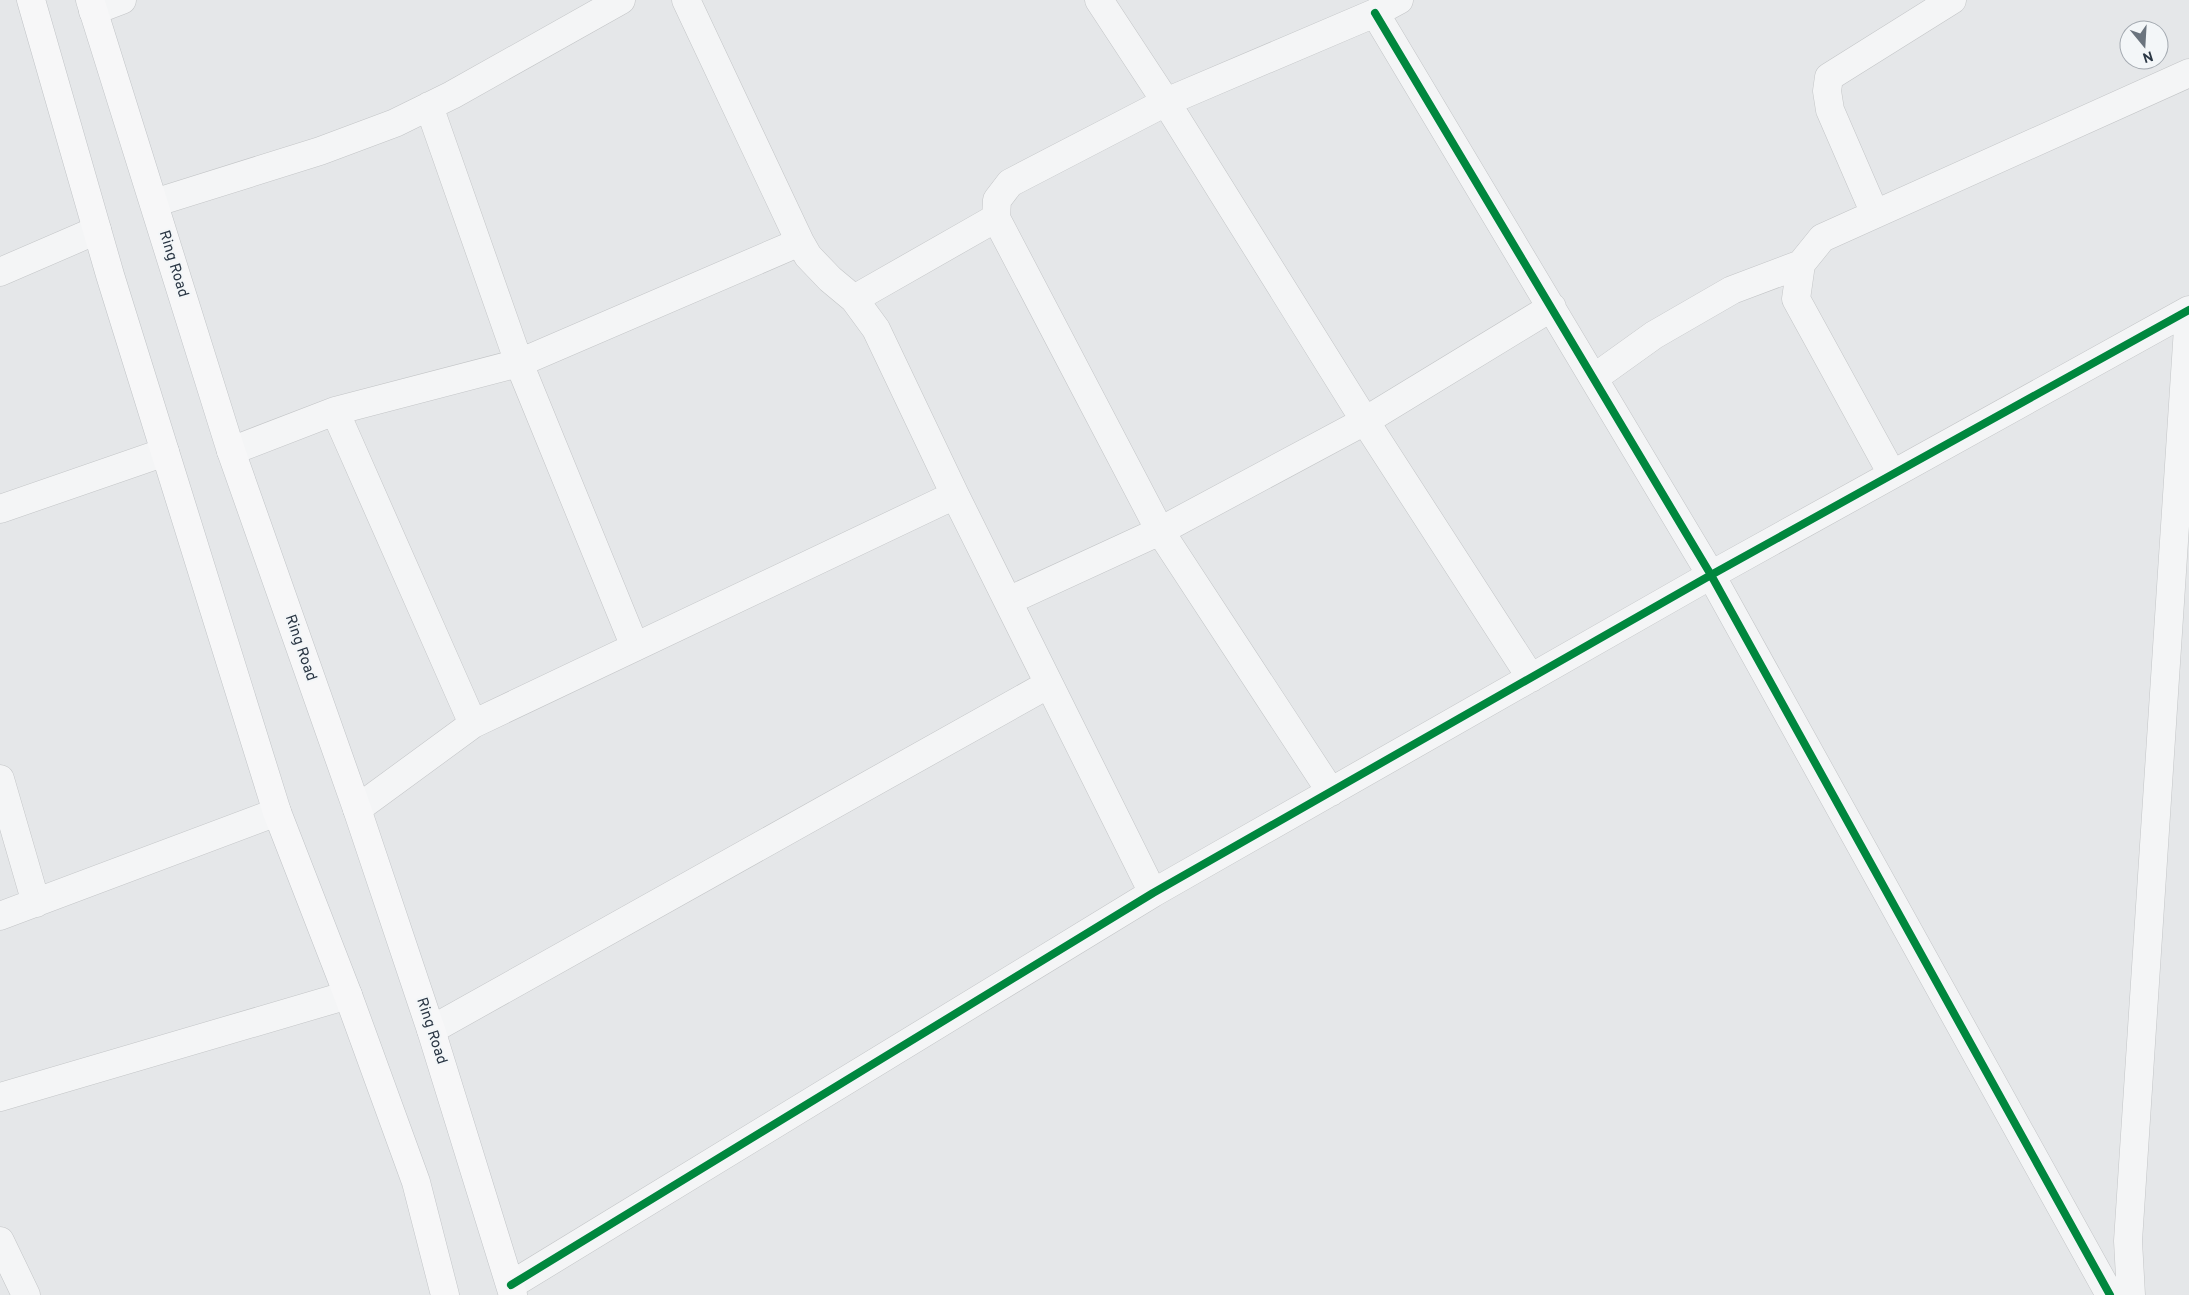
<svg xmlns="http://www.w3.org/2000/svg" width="2189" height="1295" viewBox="0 0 2189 1295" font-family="Overpass,sans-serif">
	<rect width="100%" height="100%" fill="#e5e7e9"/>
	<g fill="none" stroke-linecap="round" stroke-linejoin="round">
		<defs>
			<path id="minor" d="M 686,0 L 800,242 L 808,256 L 830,279 L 854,299 L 876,329 L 955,495 L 1153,893
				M 1099,0 L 1166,102 L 1365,421 L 1531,678
				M 93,11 L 122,0
				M 1375,13 L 1711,575 L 2110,1295
				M 429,106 L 519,363 L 635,647
				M 154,203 L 320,151 L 395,123 L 452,95 L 621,0
				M 1875,214 L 1830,110 L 1827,91 L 1829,77 L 1952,0
				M 0,272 L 97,230
				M 854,299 L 996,218
				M 1594,378 L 1654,335 L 1732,290 L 1801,264
				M 335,411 L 473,724
				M 231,451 L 335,411 L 519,363 L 800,242
				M 1892,474 L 1796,299 L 1801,264 L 1822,238 L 2189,73
				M 0,509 L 165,452
				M 1008,601 L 1160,531 L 1365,421 L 1552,307
				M 0,779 L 36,903
				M 1331,792 L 1160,531 L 996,218 L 997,200 L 1010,183 L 1166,102 L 1375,13 L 1399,0
				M 357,809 L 473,724 L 955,495
				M 0,916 L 277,812
				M 431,1030 L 1049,684
				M 0,1097 L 348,995
				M 0,1241 L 26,1295
				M 511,1285 L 1153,893 L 1711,575 L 2189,310
				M 2131,1295 L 2128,1241 L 2189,313"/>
			<path id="major" d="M 31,0 L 110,275 L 277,812 L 348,995 L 416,1182 L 445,1295
				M 90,0 L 231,451 L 357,809 L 431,1030 L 513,1295"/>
		</defs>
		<!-- minor casing -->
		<use href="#minor" stroke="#c3c5c7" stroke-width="29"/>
		<!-- major casing -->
		<use href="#major" stroke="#c1c4c7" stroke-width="29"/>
		<!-- minor -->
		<use href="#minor" stroke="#f4f5f6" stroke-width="28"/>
		<!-- major -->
		<use href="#major" stroke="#f7f7f8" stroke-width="28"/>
		<defs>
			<path id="cycleway" d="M 1375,13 L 1711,575 L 2110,1295
				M 511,1285 L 1153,893 L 1711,575 L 2189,310"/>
		</defs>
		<!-- cycleway casing -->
		<use href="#cycleway" stroke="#f3f6f8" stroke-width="11"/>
		<!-- cycleway -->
		<use href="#cycleway" stroke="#00873e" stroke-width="8"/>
	</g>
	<g text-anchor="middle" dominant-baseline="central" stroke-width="4" stroke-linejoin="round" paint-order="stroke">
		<!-- street labels -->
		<g font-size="15" fill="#2a3644" stroke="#f3f6f8">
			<text transform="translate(173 264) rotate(73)">Ring Road</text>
			<text transform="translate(300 648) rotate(71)">Ring Road</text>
			<text transform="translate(431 1031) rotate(72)">Ring Road</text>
		</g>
	</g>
	<!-- north arrow -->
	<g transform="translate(2144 45) rotate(162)"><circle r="24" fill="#f3f6f8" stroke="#a3a9b0"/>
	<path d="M0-4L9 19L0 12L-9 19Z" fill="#6b747e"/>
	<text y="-8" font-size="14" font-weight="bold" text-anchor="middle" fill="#2a3644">N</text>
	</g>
</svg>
